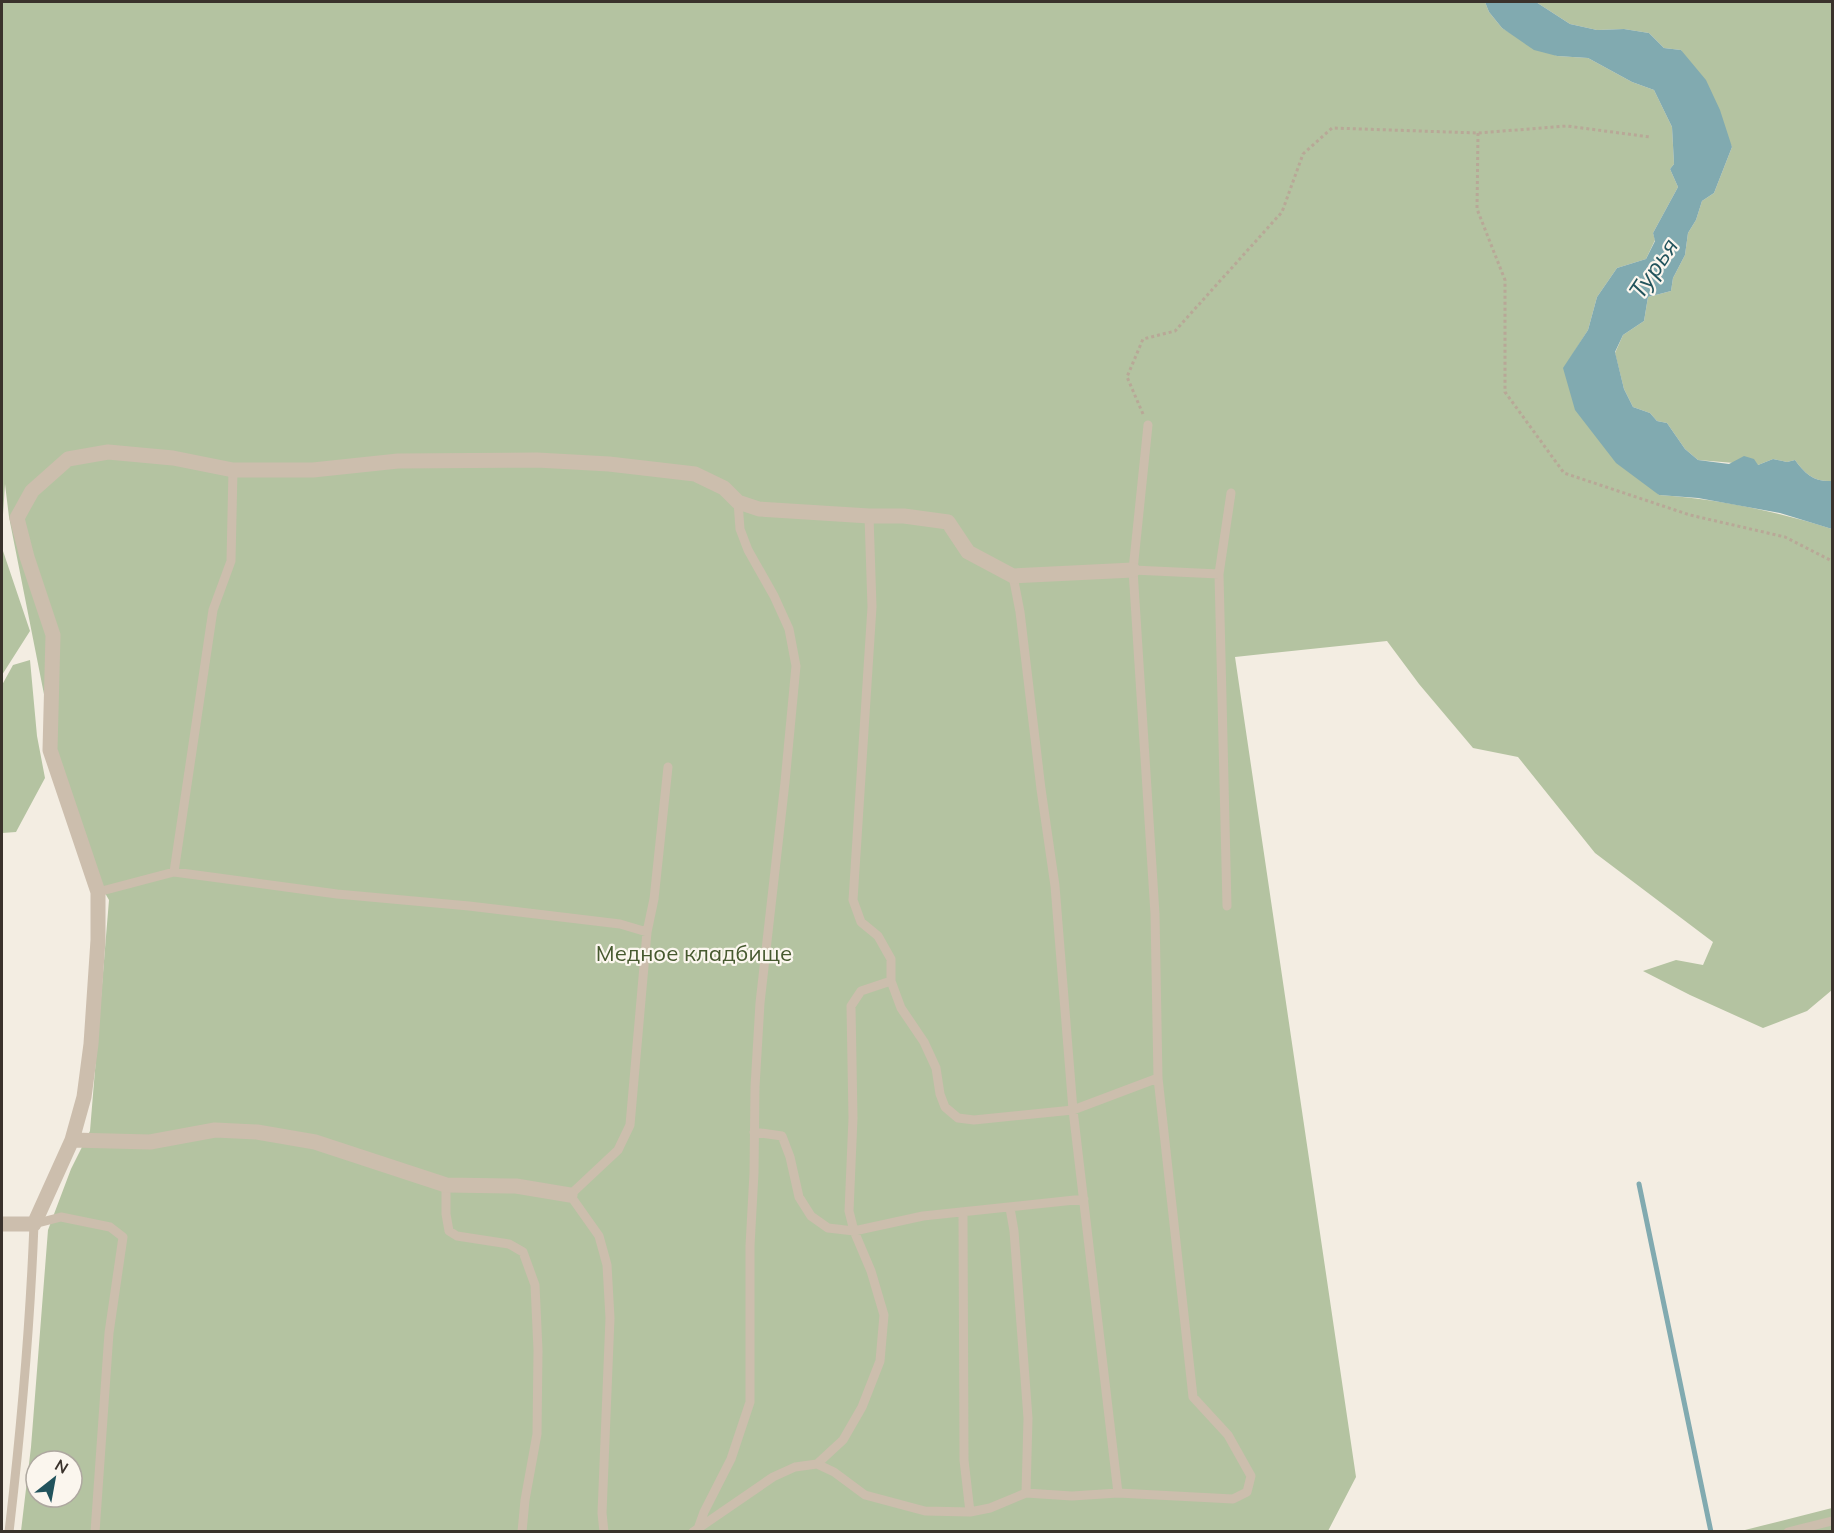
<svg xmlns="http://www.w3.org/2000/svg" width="1834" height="1533" viewBox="0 0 1834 1533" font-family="Mulish,sans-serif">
	<rect width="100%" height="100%" fill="#f3ede2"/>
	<!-- green -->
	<path fill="#b4c3a1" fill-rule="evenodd" d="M 2,2 L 1485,2 L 1489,12 L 1502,28 L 1512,34 L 1557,56 L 1588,58 L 1632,82 L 1654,90 L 1672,127 L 1674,164 L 1670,169 L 1678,187 L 1653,233 L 1655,240 L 1646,259 L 1617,268 L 1597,297 L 1588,330 L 1564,368 L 1659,495 C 1718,499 1775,511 1832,529 L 1832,990 L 1807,1011 L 1763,1028 L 1690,995 L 1643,971 L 1676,960 L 1703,965 L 1713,942 L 1595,853 L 1518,757 L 1473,748 L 1419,684 L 1387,641 L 1235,657 L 1356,1477 L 1328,1531 L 21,1531 L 31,1447 L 48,1230 L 71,1169 L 90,1131 L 109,900 L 72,836 L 9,517 L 5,484 L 2,530 ZM 36,1461 L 72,1461 L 72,1497 L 36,1497 Z
		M 1536,2 L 1832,2 L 1832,481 C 1814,482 1805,474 1795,460 L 1787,462 L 1773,459 L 1758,465 L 1698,460 L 1685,449 L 1667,423 L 1657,421 L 1650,413 L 1633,407 L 1624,389 L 1615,353 L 1623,335 L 1644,321 L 1648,297 L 1671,291 L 1673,278 L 1685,255 L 1688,233 L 1696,220 L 1702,201 L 1714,193 L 1732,147 L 1681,50 L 1664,48 L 1649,33 L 1624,29 L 1597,30 L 1570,24 Z
		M 2,548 L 30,631 L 2,675 Z
		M 30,660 L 37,736 L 45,778 L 16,832 L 2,833 L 2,685 L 13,665 Z
		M 1832,1508 L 1832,1531 L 1741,1531 Z"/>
	<!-- water -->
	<path fill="#81aab0" d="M 1485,2 L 1536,2 L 1570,24 L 1597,30 L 1624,29 L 1649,33 L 1664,48 L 1681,50 L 1706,80 L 1720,110 L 1732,147 L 1714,193 L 1702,201 L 1696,220 L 1688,233 L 1685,255 L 1673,278 L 1671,291 L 1648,297 L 1644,321 L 1623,335 L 1615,352 L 1624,389 L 1633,407 L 1650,413 L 1657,421 L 1667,423 L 1685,449 L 1698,460 L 1729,464 L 1744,456 L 1754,459 L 1758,465 L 1773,459 L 1787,462 L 1795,460 C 1805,474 1814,482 1832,481 L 1832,529 L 1780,513 L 1698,498 L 1659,495 L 1616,463 L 1575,410 L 1563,368 L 1588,330 L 1597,297 L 1617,268 L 1646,259 L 1655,241 L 1653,233 L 1678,187 L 1670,169 L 1674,164 L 1672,127 L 1654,90 L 1632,82 L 1588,58 L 1557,56 L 1534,50 L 1502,28 L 1489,12 Z"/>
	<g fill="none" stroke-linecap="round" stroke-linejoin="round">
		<!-- stream -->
		<path stroke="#81aab0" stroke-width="5" d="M 1639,1184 L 1711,1532"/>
		<!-- path -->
		<path stroke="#b8a897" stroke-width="3" stroke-dasharray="3 3" stroke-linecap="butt" d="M 1478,133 L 1477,209 L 1505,280 L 1505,392 L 1564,473 L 1690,515 L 1785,537 L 1832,561
			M 1143,414 L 1127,377 L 1143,339 L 1175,331 L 1282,212 L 1303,154 L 1332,128 L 1478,133 L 1567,126 L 1650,137"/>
		<!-- service -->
		<path stroke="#ccbead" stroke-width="9" d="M 869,516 L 872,607 L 853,900 L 861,922 L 878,936 L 891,959 L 891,981 L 901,1008 L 924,1042 L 936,1068 L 940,1094 L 945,1107 L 958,1118 L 974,1120 L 1073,1110 L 1158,1078
			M 1133,570 L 1219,574 L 1231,493
			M 1219,574 L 1227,906
			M 1013,576 L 1020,612 L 1041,789 L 1055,886 L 1073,1110 L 1118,1493
			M 174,872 L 213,610 L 231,561 L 233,470
			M 98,892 L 174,872 L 337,894 L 469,906 L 620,924 L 647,932
			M 754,1132 L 782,1136 L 790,1157 L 799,1197 L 811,1216 L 828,1228 L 854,1231 L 923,1216 L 1084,1199
			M 446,1185 L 446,1214 L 449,1231 L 457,1236 L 509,1244 L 523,1252 L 535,1285 L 538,1350 L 537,1434 L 525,1500 L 522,1532
			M 1010,1208 L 1014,1231 L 1028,1418 L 1026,1493
			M 963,1213 L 964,1460 L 970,1512
			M 817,1464 L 843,1440 L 862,1407 L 880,1361 L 884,1315 L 871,1271 L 854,1231 L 849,1211 L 853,1118 L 851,1006 L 861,991 L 891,981
			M 699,1526 L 704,1512 L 731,1459 L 750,1402 L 750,1246 L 754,1173 L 755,1087 L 760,1003 L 785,782 L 796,666 L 789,629 L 774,596 L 748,550 L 740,529 L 738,502
			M 9,1532 C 21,1429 30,1327 34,1224 L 61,1217 L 110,1227 L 123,1237 L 109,1333 L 95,1532
			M 604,1532 L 602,1513 L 610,1318 L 607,1265 L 599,1236 L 570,1195 L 618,1150 L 630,1125 L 647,932 L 654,899 L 668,767
			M 693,1532 L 773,1477 L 795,1467 L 817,1464 L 834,1472 L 865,1495 L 925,1511 L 970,1512 L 990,1508 L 1026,1493 L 1072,1496 L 1118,1493 L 1233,1499 L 1247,1492 L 1251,1476 L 1228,1435 L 1193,1397 L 1158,1078 L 1155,914 L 1133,570 L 1148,425
			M 1788,1532 L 1832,1521"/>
		<!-- minor -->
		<path stroke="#ccbead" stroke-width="15" d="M 72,1140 L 150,1142 L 215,1130 L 257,1132 L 315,1142 L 446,1185 L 516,1186 L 570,1195
			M 2,1224 L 34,1224 L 72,1140 L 84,1097 L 91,1044 L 98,940 L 98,892 L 50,750 L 53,635 L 27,557 L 17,518 L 32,491 L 68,459 L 108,452 L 173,458 L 233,470 L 313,470 L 398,461 L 537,460 L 609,464 L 695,474 L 724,488 L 738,502 L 759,509 L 869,516 L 904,516 L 948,522 L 968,552 L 1013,576 L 1133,570"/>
	</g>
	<g text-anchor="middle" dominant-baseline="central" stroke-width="4.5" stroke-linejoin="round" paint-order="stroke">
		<!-- park labels -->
		<g font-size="22" fill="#46592f" stroke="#fbf6ee">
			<text x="694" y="953">Медное кладбище</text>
		</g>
		<!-- water labels -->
		<g font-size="24" font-style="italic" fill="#21535c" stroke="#fbf6ee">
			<text transform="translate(1653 268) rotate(-56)">Турья</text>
		</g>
	</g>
	<!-- border -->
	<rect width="1834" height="1533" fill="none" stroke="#3a322c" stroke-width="6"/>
	<!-- north arrow -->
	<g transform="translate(54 1479) rotate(31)"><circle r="28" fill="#fbf6ee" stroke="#aea8a0" stroke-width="1.5"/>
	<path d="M0-4.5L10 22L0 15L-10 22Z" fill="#21535c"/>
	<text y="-9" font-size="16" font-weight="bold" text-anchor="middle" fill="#3a322c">N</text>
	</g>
</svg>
